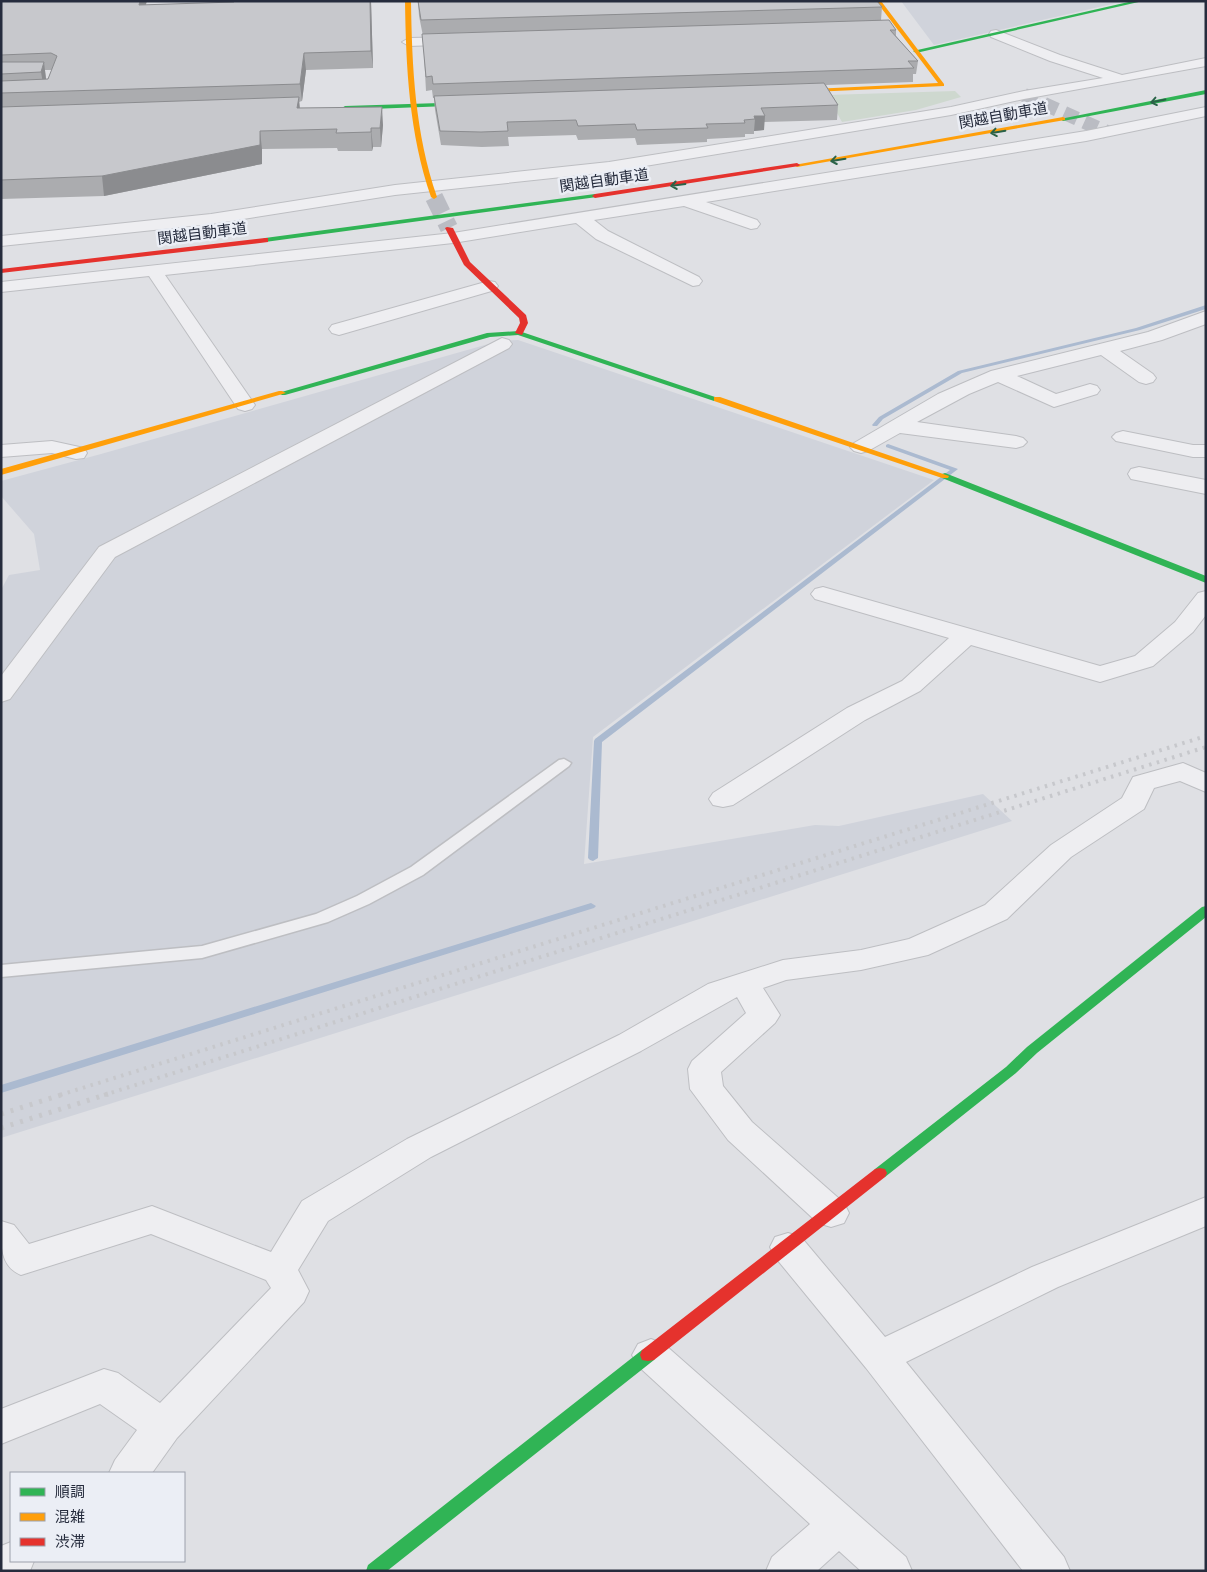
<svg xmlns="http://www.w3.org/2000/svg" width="1207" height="1572" viewBox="0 0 1207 1572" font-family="Arial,'Noto Sans JP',sans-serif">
	<rect width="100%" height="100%" fill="#dfe0e4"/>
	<!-- built -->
	<path fill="#d0d3db" d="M 901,1 L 1125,1 L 934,45 Z
		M 518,340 L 934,480 L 593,737 L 584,864 L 815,825 L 839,826 L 983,794 L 1012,821 L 1,1138 L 1,590 L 9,575 L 40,570 L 34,534 L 1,496 L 1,481 L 101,454 L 499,341 Z"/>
	<!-- green -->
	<path fill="#ced8cf" d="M 955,91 L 961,97 L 916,110 L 842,122 L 827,95 Z"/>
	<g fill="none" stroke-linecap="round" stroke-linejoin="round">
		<!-- stream -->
		<path fill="#abbad0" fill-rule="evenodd" d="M 1206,305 L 1206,309 L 1140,330 L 962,373 L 883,419 L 877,426 L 873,426 L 872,425 L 879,417 L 958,371 L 1136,328 Z
			M 888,444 L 958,469 L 602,742 L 598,858 L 593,861 L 590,860 L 588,858 L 594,741 L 595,739 L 950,470 L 886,447 L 886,445 Z
			M 591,903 L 596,906 L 594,908 L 1,1093 L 1,1085 Z"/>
		<!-- street-tunnel -->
		<path stroke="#babcc3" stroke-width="14" stroke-dasharray="14 8" stroke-linecap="butt" d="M 1024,95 L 1107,132"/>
		<!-- secondary-tunnel -->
		<path stroke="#babcc3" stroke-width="18" stroke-dasharray="18 9" stroke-linecap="butt" d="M 434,197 L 449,228"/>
		<defs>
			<path id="lane" d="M 564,759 L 571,763 L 569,766 L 423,875 L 369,904 L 328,922 L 202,958 L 1,977 L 1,965 L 202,946 L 316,914 L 357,896 L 411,867 L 559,760 Z"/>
			<path id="street" d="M 996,30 L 1060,55 L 1122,75 L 1206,58 L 1206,66 L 1024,99 L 951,115 L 609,172 L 395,195 L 211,224 L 1,246 L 1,236 L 211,214 L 395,185 L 609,162 L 951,107 L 1024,91 L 1103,78 L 1050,61 L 991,37 L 989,34 L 991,31 Z
				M 460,37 L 467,41 L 465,44 L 409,46 L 402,42 L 409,38 Z
				M 1206,107 L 1206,116 L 1086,141 L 706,202 L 757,220 L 760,224 L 757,228 L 751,229 L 684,206 L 594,220 L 608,231 L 699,277 L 702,281 L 699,285 L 693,286 L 596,239 L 576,223 L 453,243 L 165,275 L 255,405 L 252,409 L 245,411 L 238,409 L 149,276 L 1,292 L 1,282 L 453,233 L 1086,131 Z
				M 489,281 L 495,282 L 498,286 L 495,290 L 339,335 L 332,333 L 329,329 L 332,325 Z
				M 1206,311 L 1206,324 L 1162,340 L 1120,351 L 1153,374 L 1156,378 L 1153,382 L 1146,384 L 1139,382 L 1101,355 L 1017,376 L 1056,394 L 1090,384 L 1097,386 L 1100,390 L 1097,394 L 1054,407 L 998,382 L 969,394 L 917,422 L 1016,436 L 1023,438 L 1027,442 L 1023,446 L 1016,448 L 900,433 L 868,451 L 861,453 L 854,451 L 850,447 L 854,443 L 938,394 L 991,371 L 1148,332 Z
				M 502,338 L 509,340 L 512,344 L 509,348 L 115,557 L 10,699 L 1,702 L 1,676 L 99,547 Z
				M 1123,431 L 1193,445 L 1206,445 L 1206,457 L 1193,457 L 1116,441 L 1112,437 L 1116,433 Z
				M 52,441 L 84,448 L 87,453 L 84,458 L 76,459 L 52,453 L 1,457 L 1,445 Z
				M 1139,467 L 1206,480 L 1206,494 L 1131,479 L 1128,474 L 1131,469 Z
				M 823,587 L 1100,666 L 1135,656 L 1175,622 L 1198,593 L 1206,591 L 1206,615 L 1193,632 L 1153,666 L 1100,682 L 971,645 L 920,691 L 865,720 L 733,805 L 723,807 L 713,805 L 709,799 L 713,793 L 847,708 L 902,681 L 949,638 L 815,599 L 811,594 L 815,589 Z
				M 1183,763 L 1206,773 L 1206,792 L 1180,781 L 1154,788 L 1144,809 L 1071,857 L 1007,919 L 928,955 L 861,970 L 786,980 L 763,988 L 780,1015 L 775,1023 L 721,1072 L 723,1086 L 752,1122 L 844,1203 L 849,1213 L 844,1223 L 831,1227 L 818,1223 L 728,1140 L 690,1089 L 688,1069 L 692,1061 L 746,1013 L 737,997 L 641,1051 L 431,1157 L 328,1221 L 298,1270 L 309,1291 L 304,1302 L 177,1438 L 152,1473 L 109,1473 L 115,1460 L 137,1430 L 100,1404 L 1,1444 L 1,1409 L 104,1369 L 118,1373 L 160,1403 L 271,1288 L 266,1280 L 151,1234 L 21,1275 C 0,1266 1,1246 1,1221 L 14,1225 L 29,1244 L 152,1206 L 271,1252 L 302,1201 L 407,1139 L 619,1035 L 708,984 L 783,960 L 861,950 L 909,939 L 985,905 L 1051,845 L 1122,798 L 1133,777 Z
				M 1206,1197 L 1206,1226 L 1058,1287 L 906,1362 L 1064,1557 L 1070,1571 L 1023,1571 L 866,1368 L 775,1257 L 770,1247 L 775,1237 L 788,1233 L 801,1237 L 885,1337 L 1032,1267 Z
				M 651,1339 L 664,1344 L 906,1557 L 912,1571 L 861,1571 L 839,1551 L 817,1571 L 766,1571 L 772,1557 L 810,1524 L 638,1366 L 632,1355 L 638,1344 Z
				M 11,1542 L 11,1561 L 34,1561 L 30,1571 L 1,1571 L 1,1546 Z"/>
		</defs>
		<!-- lane casing -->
		<use href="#lane" stroke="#bdbec2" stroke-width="3"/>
		<!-- street casing -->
		<use href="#street" stroke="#bdbec2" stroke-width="2"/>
		<!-- lane -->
		<use href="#lane" fill="#eeeef1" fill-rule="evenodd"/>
		<!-- street -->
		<use href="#street" fill="#eeeef1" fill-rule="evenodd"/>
		<!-- fast -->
		<path fill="#30b455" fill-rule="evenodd" d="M 1133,1 L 1143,1 L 916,53 L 913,51 Z
			M 1206,90 L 1206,94 L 1063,121 L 1060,119 Z
			M 472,102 L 475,104 L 474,105 L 345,110 L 342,108 L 345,106 Z
			M 595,194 L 597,195 L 597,197 L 265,242 L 261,240 L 265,238 Z
			M 519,331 L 721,399 L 717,401 L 714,401 L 518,335 L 490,337 L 285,395 L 282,395 L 278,393 L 487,333 Z
			M 945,473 L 1206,576 L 1206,583 L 942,478 L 942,474 Z
			M 1206,906 L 1206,917 L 1037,1053 L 1016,1073 L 885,1177 L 880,1178 L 875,1177 L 873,1173 L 875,1169 L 1006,1067 L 1027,1047 L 1202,907 Z
			M 648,1349 L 654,1350 L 656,1355 L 654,1360 L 387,1571 L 366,1571 L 368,1565 L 642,1350 Z"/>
		<!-- slow -->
		<path fill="#ff9f0a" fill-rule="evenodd" d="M 405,1 L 411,1 C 412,68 415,133 437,197 L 434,199 L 431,197 C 409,133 406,68 405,1 Z
			M 876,1 L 881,1 L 944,84 L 944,86 L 790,93 L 789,92 L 792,90 L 938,83 Z
			M 1063,117 L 1065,118 L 1065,120 L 797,167 L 794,165 Z
			M 279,391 L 282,391 L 286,393 L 1,475 L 1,469 Z
			M 714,397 L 720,397 L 949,476 L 948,478 L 942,478 L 714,401 Z"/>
		<!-- jam -->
		<path fill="#e5322d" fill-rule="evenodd" d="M 797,163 L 800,165 L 799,166 L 595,198 L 592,196 L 595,194 Z
			M 447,227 L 453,228 L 470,262 L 526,315 L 528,323 L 522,335 L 515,333 L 520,323 L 519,318 L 464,265 L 445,228 Z
			M 265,238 L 268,238 L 268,242 L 1,273 L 1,269 Z
			M 880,1168 L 885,1169 L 887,1173 L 885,1177 L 654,1360 L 648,1361 L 642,1360 L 640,1355 L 642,1350 L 875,1169 Z"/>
		<!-- rail-far1 -->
		<path stroke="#c7c8cc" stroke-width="4" stroke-dasharray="2.5 5.5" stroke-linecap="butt" d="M 60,1095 L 1206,736
			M 104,1095 L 1206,747"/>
		<!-- rail -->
		<path stroke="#c7c8cc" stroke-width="5" stroke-dasharray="3 7" stroke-linecap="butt" d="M 1,1114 L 64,1094
			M 1,1128 L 108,1094"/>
	</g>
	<!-- wall -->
	<path fill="#abacaf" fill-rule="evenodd" d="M 1,1 L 146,5 L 234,2 L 234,1 L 371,1 L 373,68 L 306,70 L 302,101 L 299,102 L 300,108 L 383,125 L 381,147 L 373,147 L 372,151 L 338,151 L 337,148 L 262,149 L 262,164 L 104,196 L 1,199 ZM 45,70 L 52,70 L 48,79 L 46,79 Z
		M 418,1 L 882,7 L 881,20 L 896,30 L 896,36 L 918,61 L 916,74 L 913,74 L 913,82 L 826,85 L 838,105 L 837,120 L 764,122 L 764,130 L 754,131 L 754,134 L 745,134 L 745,137 L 707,139 L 707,142 L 637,145 L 635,138 L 578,140 L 576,135 L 508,137 L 509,146 L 482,147 L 441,145 L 435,110 L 434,98 L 433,98 L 432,90 L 426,91 L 423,36 L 419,16 Z"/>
	<!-- shaded-wall -->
	<path fill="#8b8c8f" d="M 140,1 L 147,1 L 141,21 L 139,5 Z
		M 370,1 L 371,1 L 373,68 L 371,51 Z
		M 304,53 L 306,70 L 302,101 L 300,84 Z
		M 44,62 L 46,79 L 44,89 L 41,72 Z
		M 299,97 L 300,115 L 297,108 Z
		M 382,107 L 383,125 L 381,147 L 380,128 Z
		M 754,116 L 765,116 L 764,130 L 754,131 L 755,119 Z
		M 371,128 L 373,147 L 372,151 L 371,132 Z
		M 260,131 L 262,149 L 262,164 L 104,196 L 102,176 Z"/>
	<!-- building -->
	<path fill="#c7c8cc" stroke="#8b8c8f" d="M 1,1 L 140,1 L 139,5 L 234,2 L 234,1 L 370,1 L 371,51 L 304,53 L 300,84 L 1,93 L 1,81 L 48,79 L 57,56 L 51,53 L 1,55 Z
		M 418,1 L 877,1 L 882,7 L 421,20 Z
		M 889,20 L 896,30 L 890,30 L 918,61 L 908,61 L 914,68 L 433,84 L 432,76 L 426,77 L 422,34 Z
		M 1,62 L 44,62 L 41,72 L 1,74 Z
		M 824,83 L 838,105 L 761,108 L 765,116 L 754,116 L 755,119 L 744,120 L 745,123 L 706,124 L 708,128 L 637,130 L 635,124 L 578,126 L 576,120 L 507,122 L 508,131 L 481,132 L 440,131 L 434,96 Z
		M 299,97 L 297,108 L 382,107 L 380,128 L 371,128 L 371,132 L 336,133 L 337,129 L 260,131 L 260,145 L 102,176 L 1,180 L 1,107 Z"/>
	<!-- one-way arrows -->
	<defs><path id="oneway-shaft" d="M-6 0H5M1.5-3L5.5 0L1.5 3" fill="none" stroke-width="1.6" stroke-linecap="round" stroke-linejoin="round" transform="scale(1.25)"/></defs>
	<g stroke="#2a6247">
		<use href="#oneway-shaft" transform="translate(1158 101) rotate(169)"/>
		<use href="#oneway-shaft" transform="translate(998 132) rotate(170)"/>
		<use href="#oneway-shaft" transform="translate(838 160) rotate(171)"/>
		<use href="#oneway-shaft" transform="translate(678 185) rotate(172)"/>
	</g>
	<g text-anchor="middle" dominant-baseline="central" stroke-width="5" stroke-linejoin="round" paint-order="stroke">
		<!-- far-street labels -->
		<g font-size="15" fill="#262c3d" stroke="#ebeef5">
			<text transform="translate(1003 115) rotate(-10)">関越自動車道</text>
			<text transform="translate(604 180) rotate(-8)">関越自動車道</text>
			<text transform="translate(202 233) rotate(-7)">関越自動車道</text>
		</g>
	</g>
	<!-- border -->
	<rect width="1207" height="1572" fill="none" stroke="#262c3d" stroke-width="5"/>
	<!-- legend -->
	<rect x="10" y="1472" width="175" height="90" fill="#ebeef5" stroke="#9ca0ab"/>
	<rect x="20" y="1488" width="25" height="8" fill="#30b455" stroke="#9ca0ab"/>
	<text x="55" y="1497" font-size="15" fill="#262c3d">順調</text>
	<rect x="20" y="1513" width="25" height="8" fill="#ff9f0a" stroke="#9ca0ab"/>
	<text x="55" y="1522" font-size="15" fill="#262c3d">混雑</text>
	<rect x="20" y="1538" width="25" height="8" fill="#e5322d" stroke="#9ca0ab"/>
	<text x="55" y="1547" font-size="15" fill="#262c3d">渋滞</text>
</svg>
